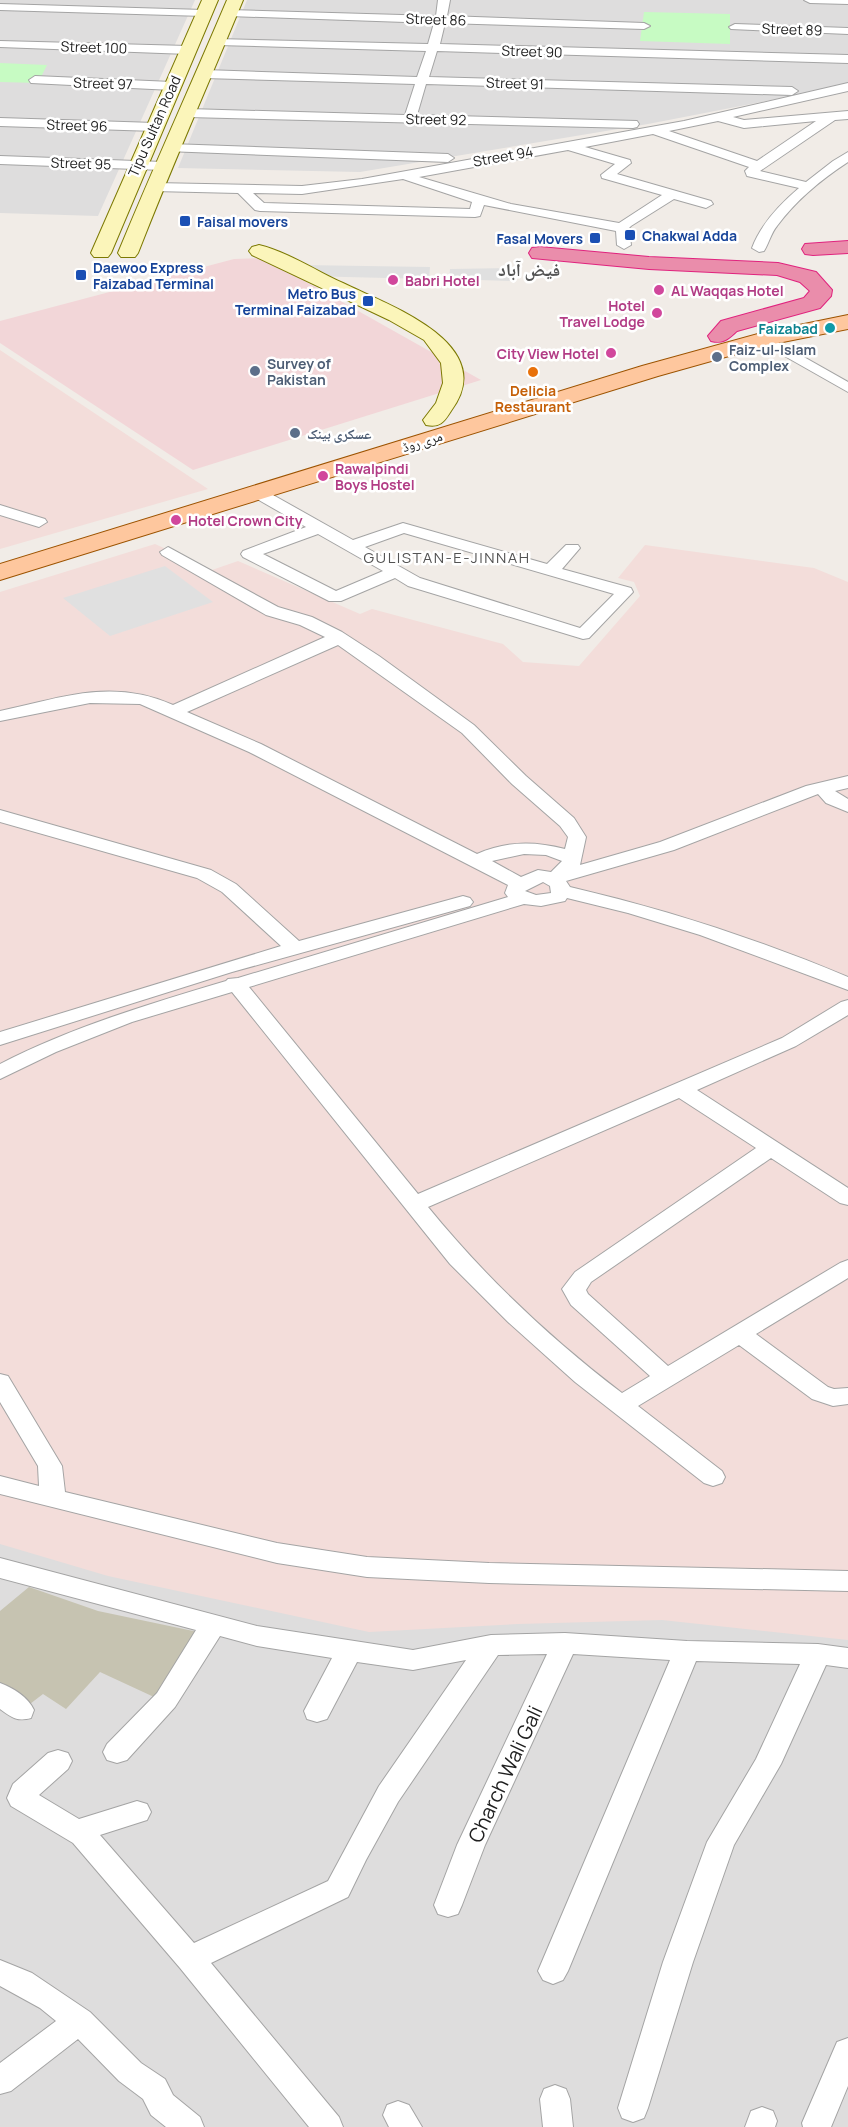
<svg xmlns="http://www.w3.org/2000/svg" width="848" height="2127" viewBox="0 0 848 2127" font-family="Manrope,'Noto Naskh Arabic',sans-serif">
	<rect width="100%" height="100%" fill="#f1ece7"/>
	<!-- residential -->
	<path fill="#dedddd" d="M 0,0 L 195,0 L 98,216 L 0,213 Z
		M 247,0 L 848,0 L 848,85 L 648,124 L 360,172 L 178,168 Z
		M 0,1399 L 848,1578 L 848,2127 L 0,2127 Z"/>
	<!-- commercial -->
	<path fill="#f2d6d8" d="M 264,258 L 481,380 L 193,470 L 0,343 L 0,321 L 234,259 Z"/>
	<!-- military -->
	<path fill="#f3ddda" d="M 0,350 L 208,489 L 0,549 Z
		M 155,544 L 212,570 L 238,561 L 360,614 L 372,609 L 503,644 L 523,662 L 579,666 L 640,596 L 634,582 L 618,578 L 645,545 L 814,568 L 848,582 L 848,1640 L 662,1620 L 518,1624 L 369,1632 L 108,1576 L 0,1544 L 0,592 Z"/>
	<!-- construction -->
	<path fill="#c6c3b1" d="M 29,1587 L 98,1611 L 198,1632 L 154,1697 L 100,1672 L 66,1709 L 43,1694 L 26,1707 L 0,1688 L 0,1611 Z"/>
	<!-- park -->
	<path fill="#c7fbc3" d="M 644,12 L 730,14 L 730,44 L 640,41 Z
		M 0,63 L 47,65 L 38,83 L 0,82 Z"/>
	<!-- parking -->
	<path fill="#e0e0e0" d="M 302,265 L 430,267 L 429,279 L 304,276 Z
		M 517,268 L 514,281 L 449,279 L 450,269 Z
		M 165,566 L 213,602 L 110,636 L 63,598 Z"/>
	<g fill="none" stroke-linecap="round" stroke-linejoin="round">
		<defs>
			<path id="street" d="M 438,0 L 450,0 L 447,16 L 644,23 L 650,26 L 644,29 L 445,23 L 440,44 L 848,55 L 848,63 L 437,51 L 429,77 L 792,87 L 798,91 L 792,95 L 426,84 L 417,115 L 637,121 L 639,124 L 637,127 L 633,128 L 188,117 L 182,113 L 188,109 L 405,115 L 415,84 L 204,78 L 198,74 L 204,70 L 417,77 L 426,51 L 217,45 L 211,42 L 217,39 L 428,44 L 434,23 L 229,16 L 223,13 L 229,10 L 436,16 Z
				M 804,0 L 848,0 L 848,4 L 810,3 Z
				M 0,4 L 204,10 L 210,13 L 204,16 L 0,10 Z
				M 735,24 L 848,28 L 848,34 L 731,29 L 729,27 Z
				M 0,41 L 188,46 L 194,50 L 188,54 L 0,47 Z
				M 35,76 L 172,82 L 178,86 L 172,90 L 31,83 L 29,80 Z
				M 848,83 L 848,91 L 733,117 L 744,120 L 848,111 L 848,119 L 835,120 L 760,171 L 806,182 L 833,161 L 848,152 L 848,162 C 822,179 796,200 777,226 C 771,233 769,243 764,251 L 759,252 L 752,248 C 761,224 779,205 799,188 L 747,176 L 745,171 L 749,167 L 653,134 L 585,147 L 630,160 L 631,163 L 617,174 L 711,201 L 713,204 L 706,208 L 674,199 L 631,226 L 629,228 L 631,245 L 624,249 L 617,245 L 616,231 L 484,205 L 480,216 L 475,217 L 260,211 L 255,210 L 238,193 L 154,191 L 148,187 L 154,183 L 302,186 L 362,179 L 684,121 ZM 718,121 L 744,128 L 816,121 L 757,161 L 669,131 ZM 568,150 L 615,164 L 601,175 L 602,178 L 662,195 L 619,223 L 511,204 L 419,177 ZM 403,179 L 472,202 L 470,209 L 264,203 L 253,193 L 302,194 Z
				M 0,118 L 155,123 L 161,127 L 155,131 L 0,126 Z
				M 170,144 L 448,154 L 454,158 L 448,162 L 166,151 L 164,148 Z
				M 0,156 L 163,162 L 169,166 L 163,170 L 0,164 Z
				M 765,335 L 848,382 L 848,392 L 760,342 L 758,339 Z
				M 257,486 L 353,540 L 403,523 L 547,564 L 566,545 L 578,545 L 580,548 L 562,569 L 631,588 L 633,592 L 589,638 L 583,639 L 408,586 L 395,578 L 341,601 L 329,601 L 243,557 L 241,554 L 243,551 L 306,527 L 257,499 L 249,491 ZM 404,533 L 614,594 L 580,628 L 420,578 L 365,547 ZM 318,534 L 383,571 L 336,591 L 263,554 Z
				M 0,505 L 45,519 L 47,522 L 39,527 L 0,515 Z
				M 168,547 L 278,607 L 312,617 L 342,632 L 379,656 L 474,725 L 526,776 L 574,818 L 586,837 L 580,865 L 660,842 L 806,786 L 848,776 L 848,788 L 835,791 L 848,799 L 848,812 L 826,803 L 818,794 L 674,850 L 566,881 L 570,887 C 665,909 757,939 848,977 L 848,990 L 700,935 L 628,913 L 567,898 L 565,901 L 541,906 L 524,904 L 249,987 L 418,1194 L 782,1038 L 841,1002 L 848,1000 L 848,1015 L 796,1046 L 697,1090 L 848,1188 L 848,1205 L 840,1203 L 771,1158 L 591,1282 L 586,1290 L 588,1294 L 668,1366 L 840,1263 L 848,1260 L 848,1278 L 756,1334 L 828,1387 L 834,1389 L 848,1388 L 848,1404 L 833,1406 L 812,1399 L 739,1345 L 638,1406 L 722,1471 L 725,1477 L 722,1483 L 713,1486 L 704,1483 L 575,1382 L 508,1322 L 450,1264 L 232,992 L 132,1022 L 56,1052 L 0,1079 L 0,1064 C 72,1027 149,1004 226,981 L 228,979 L 238,978 L 508,897 L 505,893 L 508,885 L 249,752 L 140,704 L 90,703 L 0,721 L 0,711 C 61,698 112,678 173,705 L 325,637 L 300,625 L 266,615 L 162,555 L 160,552 ZM 338,645 L 462,733 L 512,784 L 560,826 L 568,837 L 565,849 C 534,841 507,841 477,854 L 261,744 L 187,712 ZM 524,854 L 546,855 L 562,861 L 551,872 L 538,870 L 521,877 L 492,861 ZM 543,882 L 550,886 L 551,893 L 536,895 L 525,891 ZM 679,1098 L 756,1148 L 575,1272 L 562,1289 L 571,1305 L 650,1376 L 622,1393 C 551,1339 485,1277 428,1207 Z
				M 0,810 L 211,870 L 236,884 L 299,941 L 463,896 L 470,898 L 473,902 L 470,906 L 232,972 L 0,1045 L 0,1032 L 281,946 L 222,892 L 197,878 L 0,822 Z
				M 0,1374 L 8,1376 L 62,1466 L 65,1492 L 277,1543 L 367,1557 L 489,1563 L 848,1571 L 848,1591 L 489,1583 L 367,1577 L 277,1563 L 0,1494 L 0,1476 L 39,1486 L 38,1466 L 0,1402 Z
				M 0,1558 L 257,1626 L 413,1650 L 491,1635 L 565,1633 L 687,1641 L 818,1644 L 848,1648 L 848,1668 L 826,1665 L 781,1764 L 734,1845 L 693,1962 L 648,2108 L 644,2118 L 633,2122 L 622,2118 L 618,2108 L 663,1962 L 707,1842 L 756,1759 L 800,1664 L 696,1661 L 568,1971 L 563,1980 L 553,1984 L 543,1980 L 538,1971 L 670,1660 L 573,1654 L 485,1845 L 462,1905 L 458,1914 L 448,1917 L 438,1914 L 434,1905 L 457,1845 L 547,1654 L 498,1655 L 398,1802 L 366,1860 L 348,1897 L 211,1963 L 339,2117 L 343,2127 L 309,2127 L 180,1968 L 73,1843 L 11,1806 L 7,1798 L 13,1784 L 48,1753 L 58,1750 L 68,1753 L 72,1761 L 68,1769 L 39,1795 L 79,1819 L 137,1801 L 147,1804 L 151,1812 L 147,1820 L 100,1835 L 194,1943 L 328,1881 L 379,1786 L 466,1660 L 413,1670 L 357,1662 L 327,1719 L 317,1722 L 307,1719 L 304,1711 L 332,1658 L 257,1646 L 220,1636 L 175,1707 L 127,1760 L 117,1763 L 107,1760 L 103,1752 L 107,1744 L 157,1693 L 196,1630 L 0,1578 Z
				M 0,1683 C 13,1688 28,1697 34,1710 L 31,1718 C 17,1722 11,1717 0,1709 Z
				M 0,1960 L 32,1973 L 90,2012 L 141,2063 L 165,2079 L 173,2095 L 200,2117 L 204,2127 L 166,2127 L 151,2115 L 143,2099 L 119,2081 L 78,2039 L 11,2091 L 0,2094 L 0,2063 L 56,2021 L 40,2008 L 0,1986 Z
				M 848,2038 L 848,2086 L 831,2127 L 803,2127 L 802,2123 L 837,2042 Z
				M 555,2085 L 566,2089 L 570,2099 L 573,2127 L 543,2127 L 540,2099 L 544,2089 Z
				M 398,2101 L 409,2105 L 422,2127 L 389,2127 L 383,2115 L 387,2105 Z
				M 762,2107 L 773,2111 L 777,2121 L 775,2127 L 745,2127 L 751,2111 Z"/>
			<path id="secondary" d="M 202,0 L 218,0 L 111,253 L 108,257 L 94,257 L 91,253 Z
				M 227,0 L 243,0 C 208,85 171,168 138,253 L 135,257 L 121,257 L 118,253 C 153,168 191,85 227,0 Z
				M 259,245 C 288,252 316,271 343,283 C 388,305 501,344 451,411 C 444,422 440,428 426,425 L 423,420 L 436,403 L 443,383 L 441,363 L 424,340 L 389,320 L 252,255 L 249,251 L 252,247 Z"/>
			<path id="primary" d="M 848,315 L 848,329 L 768,345 L 658,376 L 0,580 L 0,564 L 642,366 L 765,332 Z"/>
			<path id="highway" d="M 848,241 L 848,253 L 813,255 L 805,254 L 802,249 L 805,244 Z
				M 540,247 L 649,257 L 778,263 L 816,272 L 832,290 L 831,296 L 820,308 L 737,331 C 728,339 724,344 711,341 L 708,336 L 721,321 L 804,298 L 810,291 L 800,282 L 777,275 L 649,269 L 532,258 L 529,253 L 532,248 Z"/>
		</defs>
		<!-- street casing -->
		<use href="#street" stroke="#a4a4a4" stroke-width="2"/>
		<!-- secondary casing -->
		<use href="#secondary" stroke="#7c7902" stroke-width="2"/>
		<!-- primary casing -->
		<use href="#primary" stroke="#9c5300" stroke-width="2"/>
		<!-- highway casing -->
		<use href="#highway" stroke="#e0237e" stroke-width="2"/>
		<!-- street -->
		<use href="#street" fill="#fff" fill-rule="evenodd"/>
		<!-- secondary -->
		<use href="#secondary" fill="#fbf5ba" fill-rule="evenodd"/>
		<!-- primary -->
		<use href="#primary" fill="#fec79e" fill-rule="evenodd"/>
		<!-- highway -->
		<use href="#highway" fill="#ea8dab" fill-rule="evenodd"/>
	</g>
	<!-- markers -->
	<g fill="#1a4fb4" stroke="#fff" stroke-width="2">
		<rect x="179" y="215" width="12" height="12" rx="3"/>
		<rect x="624" y="229" width="12" height="12" rx="3"/>
		<rect x="589" y="232" width="12" height="12" rx="3"/>
		<rect x="75" y="269" width="12" height="12" rx="3"/>
		<rect x="362" y="295" width="12" height="12" rx="3"/>
	</g>
	<g fill="#d1479c" stroke="#fff" stroke-width="2">
		<circle cx="393" cy="280" r="6"/>
		<circle cx="659" cy="290" r="6"/>
		<circle cx="657" cy="313" r="6"/>
		<circle cx="611" cy="353" r="6"/>
		<circle cx="323" cy="476" r="6"/>
		<circle cx="176" cy="520" r="6"/>
	</g>
	<circle fill="#0f9aa8" stroke="#fff" stroke-width="2" cx="830" cy="328" r="6"/>
	<g fill="#5c6f8a" stroke="#fff" stroke-width="2">
		<circle cx="717" cy="357" r="6"/>
		<circle cx="255" cy="371" r="6"/>
		<circle cx="295" cy="433" r="6"/>
	</g>
	<circle fill="#e8710a" stroke="#fff" stroke-width="2" cx="533" cy="372" r="6"/>
	<g text-anchor="middle" dominant-baseline="central" stroke-width="5" stroke-linejoin="round" paint-order="stroke">
		<!-- far-street labels -->
		<g font-size="14" fill="#202020" stroke="#fff">
			<text transform="translate(436 19) rotate(2)">Street 86</text>
			<text transform="translate(792 29) rotate(2)">Street 89</text>
			<text transform="translate(94 47) rotate(2)">Street 100</text>
			<text transform="translate(532 51) rotate(2)">Street 90</text>
			<text transform="translate(103 83) rotate(2)">Street 97</text>
			<text transform="translate(515 83) rotate(2)">Street 91</text>
			<text transform="translate(436 119) rotate(1)">Street 92</text>
			<text transform="translate(77 125) rotate(2)">Street 96</text>
			<text transform="translate(154 126) rotate(-66)">Tipu Sultan Road</text>
			<text transform="translate(503 156) rotate(-10)">Street 94</text>
			<text transform="translate(81 163) rotate(2)">Street 95</text>
			<text transform="translate(422 441) rotate(-17)">مری روڈ</text>
		</g>
		<!-- far-transit labels -->
		<g font-size="14" font-weight="bold" fill="#164399" stroke="#fff" text-anchor="start">
			<text x="197" y="221">Faisal movers</text>
			<text x="642" y="235">Chakwal Adda</text>
			<text x="583" y="238" text-anchor="end">Fasal Movers</text>
			<text x="93" y="267">Daewoo Express<tspan x="93" dy="16">Faizabad Terminal</tspan></text>
			<text x="356" y="293" text-anchor="end">Metro Bus<tspan x="356" dy="16">Terminal Faizabad</tspan></text>
		</g>
		<!-- far-hotel labels -->
		<g font-size="14" font-weight="bold" fill="#b23c85" stroke="#fff" text-anchor="start">
			<text x="405" y="280">Babri Hotel</text>
			<text x="671" y="290">AL Waqqas Hotel</text>
			<text x="645" y="305" text-anchor="end">Hotel<tspan x="645" dy="16">Travel Lodge</tspan></text>
			<text x="599" y="353" text-anchor="end">City View Hotel</text>
			<text x="335" y="468">Rawalpindi<tspan x="335" dy="16">Boys Hostel</tspan></text>
			<text x="188" y="520">Hotel Crown City</text>
		</g>
		<!-- far-culture labels -->
		<g font-size="14" font-weight="bold" fill="#0d838f" stroke="#fff" text-anchor="end">
			<text x="818" y="328">Faizabad</text>
		</g>
		<!-- far-service labels -->
		<g font-size="14" font-weight="bold" fill="#4e5e75" stroke="#fff" text-anchor="start">
			<text x="729" y="349">Faiz-ul-Islam<tspan x="729" dy="16">Complex</tspan></text>
			<text x="267" y="363">Survey of<tspan x="267" dy="16">Pakistan</tspan></text>
			<text x="307" y="433">عسکری بینک</text>
		</g>
		<!-- far-food labels -->
		<g font-size="14" font-weight="bold" fill="#c56008" stroke="#fff">
			<text x="533" y="390">Delicia<tspan x="533" dy="16">Restaurant</tspan></text>
		</g>
		<!-- far-neighbourhood labels -->
		<g font-size="15" letter-spacing="1.5" fill="#535353" stroke="#fff">
			<text x="447" y="557">GULISTAN-E-JINNAH</text>
		</g>
		<!-- far-district labels -->
		<g font-size="18" font-weight="bold" fill="#535353" stroke="#fff">
			<text x="529" y="269">فیض آباد</text>
		</g>
		<!-- near-street labels -->
		<g font-size="20" fill="#202020" stroke="#fff">
			<text transform="translate(505 1774) rotate(-65)">Charch Wali Gali</text>
		</g>
	</g>
</svg>
